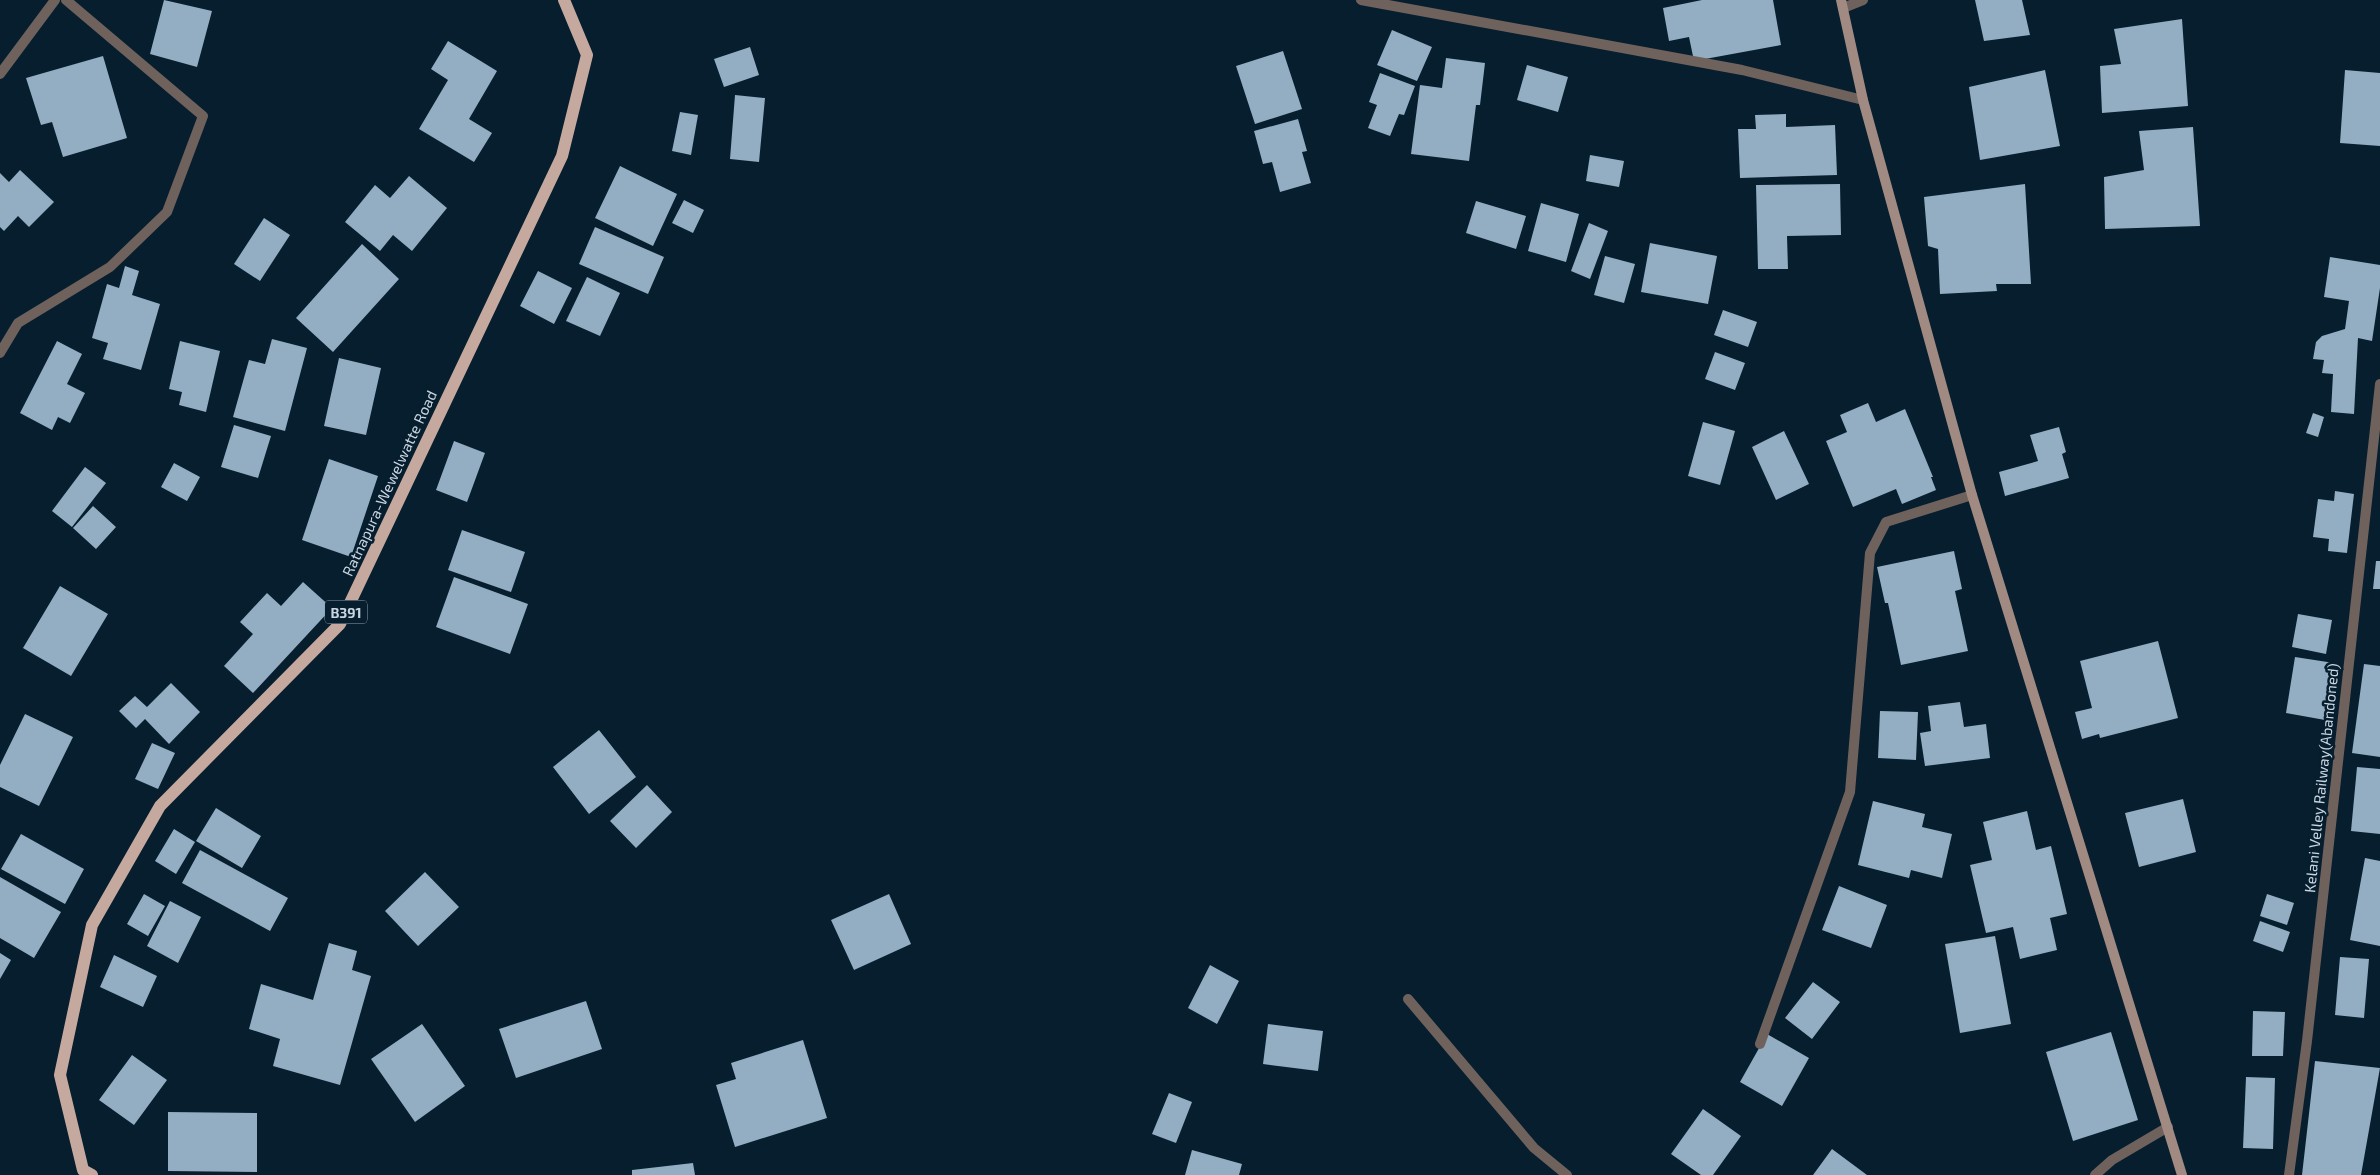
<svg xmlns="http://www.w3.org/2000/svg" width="2380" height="1175" viewBox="0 0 2380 1175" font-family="'Exo 2',sans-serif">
	<rect width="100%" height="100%" fill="#071e2e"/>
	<!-- building -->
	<path fill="#93adc2" d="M 164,0 L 212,11 L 197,67 L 150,54 Z
		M 1702,0 L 1773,0 L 1781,45 L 1694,61 L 1689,37 L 1669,41 L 1663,8 Z
		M 1975,0 L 2022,0 L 2030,35 L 1984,41 Z
		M 2182,19 L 2188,106 L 2102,113 L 2100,66 L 2121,64 L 2114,29 Z
		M 1392,30 L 1432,47 L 1417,81 L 1377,65 Z
		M 448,41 L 497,71 L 469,119 L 492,133 L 474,162 L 419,129 L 448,80 L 431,69 Z
		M 750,47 L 759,75 L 724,87 L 714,59 Z
		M 1283,51 L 1302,109 L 1255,124 L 1236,66 Z
		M 103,56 L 127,138 L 63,157 L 52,122 L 41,125 L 26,78 Z
		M 1446,58 L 1485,63 L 1480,105 L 1476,105 L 1469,161 L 1411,154 L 1420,85 L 1442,88 Z
		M 1527,65 L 1568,77 L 1558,112 L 1517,100 Z
		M 2045,70 L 2060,146 L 1980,160 L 1969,87 Z
		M 2345,70 L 2380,73 L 2380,146 L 2340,143 Z
		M 1380,73 L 1415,86 L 1404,115 L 1399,114 L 1390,136 L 1368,128 L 1377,105 L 1369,102 Z
		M 735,95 L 765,98 L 759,162 L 730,159 Z
		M 680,112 L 698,115 L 691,155 L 672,151 Z
		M 1786,114 L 1786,127 L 1835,125 L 1837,175 L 1740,178 L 1738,129 L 1756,129 L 1755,115 Z
		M 1298,119 L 1307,151 L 1302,152 L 1311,183 L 1280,192 L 1272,162 L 1263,164 L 1254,131 Z
		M 2193,127 L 2200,226 L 2105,229 L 2104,177 L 2144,170 L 2139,131 Z
		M 1590,155 L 1624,161 L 1619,187 L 1586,181 Z
		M 620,166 L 677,194 L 653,246 L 595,218 Z
		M 20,170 L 54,202 L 29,227 L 18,216 L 4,231 L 0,227 L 0,173 L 9,182 Z
		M 409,176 L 447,208 L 412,251 L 393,235 L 380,251 L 345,222 L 375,185 L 390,198 Z
		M 1840,184 L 1841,235 L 1787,236 L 1788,269 L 1758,269 L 1756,185 Z
		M 2025,184 L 2031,284 L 1996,284 L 1997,291 L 1940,294 L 1938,249 L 1928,246 L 1924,197 Z
		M 684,200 L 704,210 L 693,233 L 672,223 Z
		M 1476,201 L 1526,216 L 1516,249 L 1466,233 Z
		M 1541,203 L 1579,214 L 1566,262 L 1528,251 Z
		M 264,218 L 290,235 L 260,281 L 234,264 Z
		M 1589,223 L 1608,231 L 1590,279 L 1571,271 Z
		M 595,227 L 664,257 L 648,294 L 579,264 Z
		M 1650,243 L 1717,256 L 1708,304 L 1641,292 Z
		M 362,244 L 399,279 L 333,352 L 296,318 Z
		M 1605,256 L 1635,264 L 1624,303 L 1594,295 Z
		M 2330,257 L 2380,265 L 2380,288 L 2372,341 L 2358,338 L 2354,414 L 2331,412 L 2333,374 L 2322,373 L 2324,360 L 2313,359 L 2316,342 L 2322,336 L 2345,329 L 2349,301 L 2324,297 Z
		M 125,266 L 139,271 L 132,295 L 160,304 L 141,370 L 103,359 L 108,343 L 92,338 L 107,284 L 119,288 Z
		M 538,271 L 572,288 L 554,324 L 520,306 Z
		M 587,277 L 620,293 L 600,336 L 566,321 Z
		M 1723,310 L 1757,322 L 1748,347 L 1714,335 Z
		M 272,339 L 307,348 L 285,431 L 233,417 L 249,360 L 265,364 Z
		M 57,341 L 82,354 L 67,384 L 85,393 L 70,423 L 58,417 L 52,430 L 20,413 Z
		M 180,341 L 220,351 L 206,412 L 179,405 L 182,392 L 169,389 Z
		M 1715,352 L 1745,363 L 1735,390 L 1705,379 Z
		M 339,358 L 381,368 L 366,435 L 324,426 Z
		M 1868,403 L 1876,422 L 1905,409 L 1933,477 L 1931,477 L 1936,490 L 1902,504 L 1896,489 L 1853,507 L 1826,441 L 1847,432 L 1840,415 Z
		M 2313,413 L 2324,417 L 2318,437 L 2306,433 Z
		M 1703,422 L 1735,431 L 1720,485 L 1688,476 Z
		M 234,425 L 271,436 L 258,478 L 221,467 Z
		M 2059,427 L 2066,452 L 2062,454 L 2069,478 L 2005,496 L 1999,472 L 2038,461 L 2030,435 Z
		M 1784,431 L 1809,484 L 1776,500 L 1752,447 Z
		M 454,441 L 485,453 L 467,502 L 436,490 Z
		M 329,459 L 378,476 L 351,557 L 302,540 Z
		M 174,463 L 200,477 L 187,501 L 161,487 Z
		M 85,467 L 106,483 L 72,527 L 52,511 Z
		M 2335,491 L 2354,494 L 2347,553 L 2328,551 L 2329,539 L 2313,537 L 2318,499 L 2334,501 Z
		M 93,506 L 116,527 L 96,549 L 73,528 Z
		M 462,530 L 525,552 L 511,592 L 448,570 Z
		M 1954,551 L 1962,589 L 1955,591 L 1968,651 L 1901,665 L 1888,603 L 1885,603 L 1877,567 Z
		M 2376,561 L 2380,561 L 2380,589 L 2373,589 Z
		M 454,577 L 528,604 L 510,654 L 436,627 Z
		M 303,582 L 332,608 L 253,693 L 224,666 L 253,634 L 240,622 L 267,593 L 281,606 Z
		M 60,586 L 108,614 L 71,676 L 23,648 Z
		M 2298,614 L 2332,620 L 2326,654 L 2292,647 Z
		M 2158,641 L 2178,718 L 2100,738 L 2099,734 L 2082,739 L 2075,712 L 2092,708 L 2080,661 Z
		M 2295,657 L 2334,663 L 2325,720 L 2286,713 Z
		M 2364,664 L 2380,666 L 2380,757 L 2352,753 Z
		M 171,683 L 200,712 L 169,744 L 145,719 L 136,728 L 119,711 L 135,696 L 147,707 Z
		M 1960,702 L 1964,727 L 1986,724 L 1990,758 L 1925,766 L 1920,733 L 1931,731 L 1928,706 Z
		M 1880,711 L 1918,712 L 1916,760 L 1878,758 Z
		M 25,714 L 73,737 L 39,806 L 0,787 L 0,765 Z
		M 599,730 L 636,777 L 589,814 L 553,767 Z
		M 152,743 L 175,753 L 158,789 L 135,779 Z
		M 2357,767 L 2380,769 L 2380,834 L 2351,831 Z
		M 647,785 L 672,812 L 636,848 L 610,821 Z
		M 2183,799 L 2196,852 L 2139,867 L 2125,813 Z
		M 1873,801 L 1925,814 L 1922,827 L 1952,834 L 1942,878 L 1911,870 L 1909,878 L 1858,865 Z
		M 216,808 L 261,836 L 242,868 L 196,841 Z
		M 2027,811 L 2036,850 L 2051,846 L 2067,914 L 2050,918 L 2057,950 L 2020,959 L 2013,927 L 1986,933 L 1970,865 L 1992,860 L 1983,822 Z
		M 174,829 L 195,842 L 176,874 L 155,861 Z
		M 21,834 L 84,869 L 65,904 L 1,869 Z
		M 200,850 L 288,898 L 270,931 L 182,883 Z
		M 2365,858 L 2380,861 L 2380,946 L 2350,940 Z
		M 425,872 L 459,907 L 418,946 L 385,911 Z
		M 0,877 L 61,912 L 34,958 L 0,938 Z
		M 1839,886 L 1887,905 L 1871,948 L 1822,930 Z
		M 144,894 L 165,906 L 148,936 L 127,924 Z
		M 889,894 L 911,944 L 854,970 L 831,920 Z
		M 2267,894 L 2294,903 L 2287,925 L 2260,916 Z
		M 170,901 L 201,917 L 178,963 L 147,946 Z
		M 2260,921 L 2290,932 L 2283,952 L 2253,941 Z
		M 1995,936 L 2011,1024 L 1960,1033 L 1945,944 Z
		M 329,943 L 357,951 L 352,970 L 371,976 L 340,1085 L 273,1066 L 280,1039 L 249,1029 L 261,984 L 313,1000 Z
		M 0,953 L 11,960 L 0,979 Z
		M 114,955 L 157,976 L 143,1007 L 100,987 Z
		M 2340,957 L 2369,959 L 2364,1018 L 2335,1015 Z
		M 1210,965 L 1239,981 L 1217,1024 L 1188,1008 Z
		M 1813,982 L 1840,1002 L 1812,1039 L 1785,1018 Z
		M 586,1001 L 602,1049 L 516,1078 L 499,1029 Z
		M 2253,1011 L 2285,1012 L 2283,1056 L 2252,1056 Z
		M 422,1024 L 465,1086 L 415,1122 L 371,1059 Z
		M 1268,1024 L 1323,1031 L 1318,1071 L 1263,1064 Z
		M 2111,1032 L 2138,1120 L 2073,1141 L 2046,1052 Z
		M 1767,1034 L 1809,1058 L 1782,1106 L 1740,1082 Z
		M 803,1040 L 827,1118 L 735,1147 L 716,1085 L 736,1079 L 731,1063 Z
		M 132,1055 L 167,1080 L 134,1125 L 99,1100 Z
		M 2315,1061 L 2380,1068 L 2361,1175 L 2302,1175 Z
		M 2246,1077 L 2275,1078 L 2273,1149 L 2243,1148 Z
		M 1169,1093 L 1192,1102 L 1176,1143 L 1152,1134 Z
		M 1703,1109 L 1741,1136 L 1713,1175 L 1701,1175 L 1671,1154 Z
		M 168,1112 L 257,1113 L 257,1172 L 168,1171 Z
		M 1832,1149 L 1867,1175 L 1813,1175 Z
		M 1192,1150 L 1242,1164 L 1239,1175 L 1185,1175 Z
		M 693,1163 L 695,1175 L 632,1175 L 632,1170 Z"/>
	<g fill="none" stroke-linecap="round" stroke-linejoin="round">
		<!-- street -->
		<path stroke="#6f625d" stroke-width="10" d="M 1361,0 L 1742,70 L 1863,100
			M 1843,8 L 1863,0
			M 0,74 L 55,0
			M 0,353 L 18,323 L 110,267 L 167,212 L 203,116 L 66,0
			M 1408,999 L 1534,1148 L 1567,1175
			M 1760,1044 L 1850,792 L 1870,553 L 1886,522 L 1972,495
			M 2095,1175 L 2112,1160 L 2168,1127
			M 2289,1175 L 2307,1041 L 2380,384"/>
		<!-- secondary -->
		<path stroke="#a08a82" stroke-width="10" d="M 1841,0 L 1863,100 L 1972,495 L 2182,1175"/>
		<!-- primary -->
		<path stroke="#c5a99f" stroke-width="12" d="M 92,1175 L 83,1170 L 60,1075 L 92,925 L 160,806 L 340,624 L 562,156 L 587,55 L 564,0"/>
	</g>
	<g text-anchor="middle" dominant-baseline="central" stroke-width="5" stroke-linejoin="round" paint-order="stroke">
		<!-- shield labels -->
		<rect fill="#071e2e" stroke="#8f9fac" stroke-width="1" x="325" y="600.5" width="42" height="23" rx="4"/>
		<g font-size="14" font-weight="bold" fill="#c9d6e2">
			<text x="346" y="612">B391</text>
		</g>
		<!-- street labels -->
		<g font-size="15" fill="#c9d6e2" stroke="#071e2e">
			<text transform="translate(389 483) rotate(-65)">Ratnapura-Wewelwatte Road</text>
			<text transform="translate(2321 778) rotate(-84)">Kelani Velley Railway(Abandoned)</text>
		</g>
	</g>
</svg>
